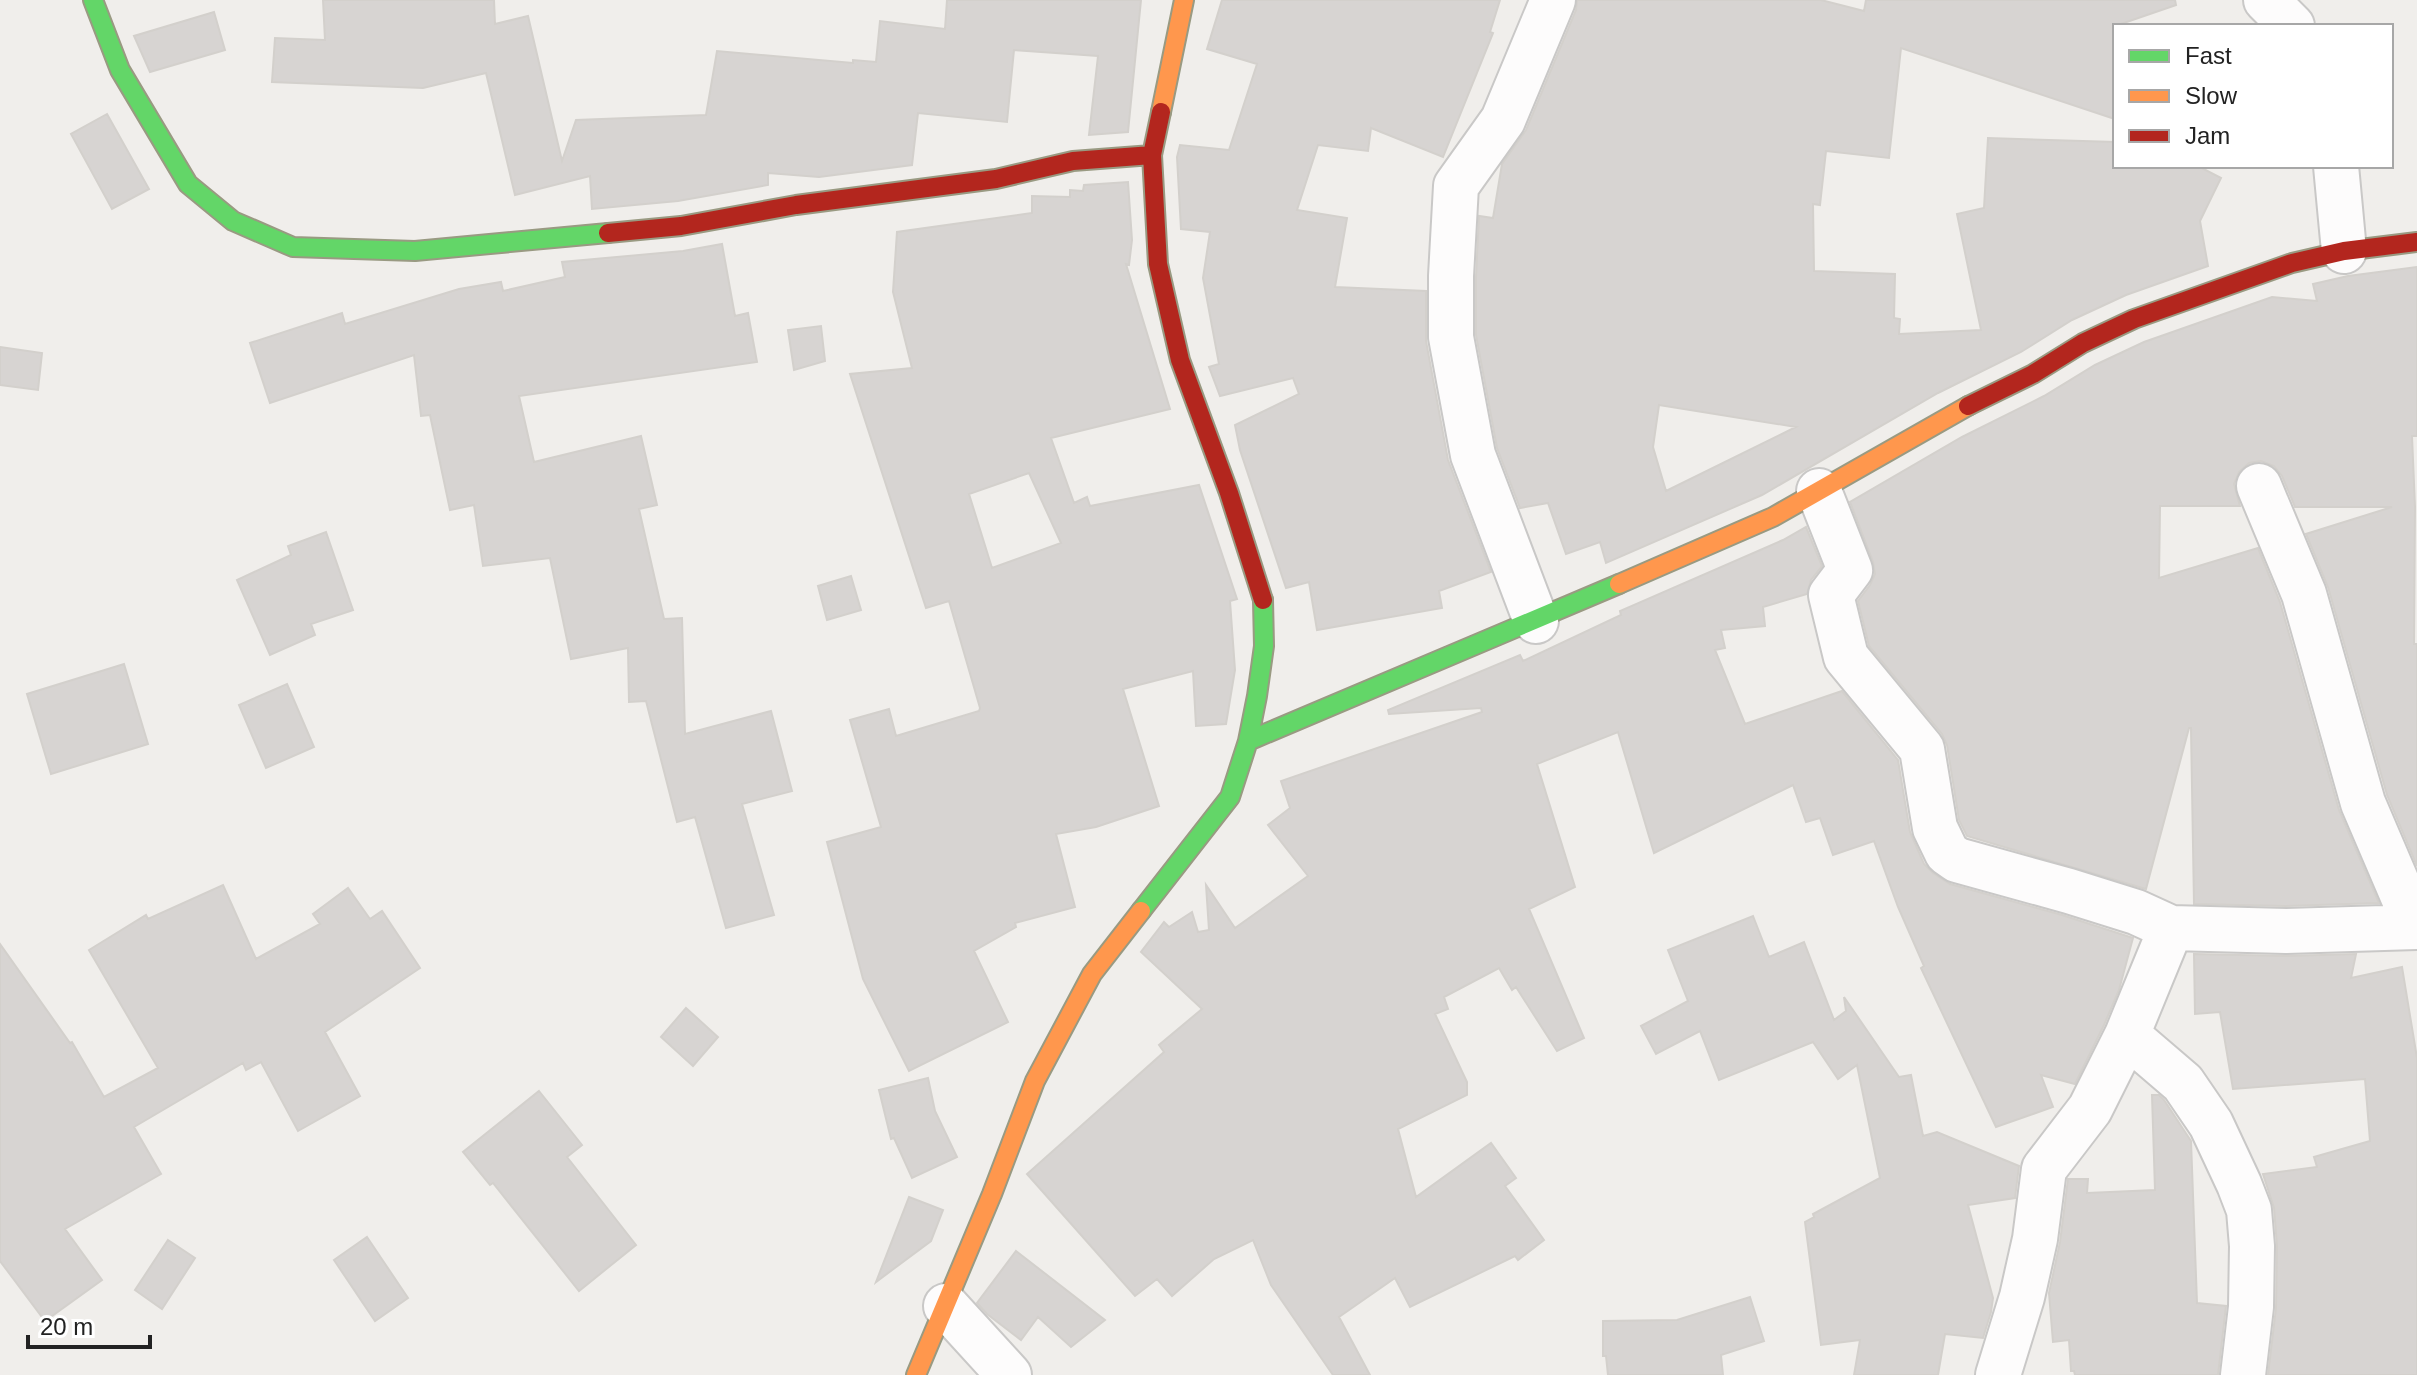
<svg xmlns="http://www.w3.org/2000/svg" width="2417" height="1375" viewBox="0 0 2417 1375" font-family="Arial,sans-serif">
	<rect width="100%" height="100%" fill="#f0eeeb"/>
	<!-- building -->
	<path fill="#d7d4d2" stroke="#d3d0cc" stroke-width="2" fill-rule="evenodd" d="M 323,0 L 494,0 L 495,24 L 528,16 L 562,161 L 576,120 L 706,115 L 717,51 L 853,63 L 853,60 L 876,62 L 880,21 L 945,29 L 947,0 L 1141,0 L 1128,132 L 1089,135 L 1098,56 L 1014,50 L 1007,122 L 918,113 L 912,165 L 819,177 L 768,173 L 768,185 L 678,201 L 592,209 L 590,176 L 515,195 L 486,73 L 423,88 L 272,82 L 275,38 L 325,40 Z
		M 1222,0 L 1500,0 L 1490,32 L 1493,33 L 1443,157 L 1371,128 L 1368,151 L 1318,145 L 1297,210 L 1347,218 L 1335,287 L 1426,291 L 1426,341 L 1448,460 L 1491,572 L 1439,591 L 1442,608 L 1317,630 L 1309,582 L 1286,588 L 1240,450 L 1235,425 L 1299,394 L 1293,378 L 1220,396 L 1209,367 L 1219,364 L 1203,278 L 1210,232 L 1181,229 L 1177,157 L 1180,145 L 1229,150 L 1257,64 L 1207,49 Z
		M 1577,0 L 1821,0 L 1864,11 L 1866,0 L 2175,0 L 2176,5 L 2115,26 L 2115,119 L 1901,48 L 1889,158 L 1826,151 L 1820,205 L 1813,204 L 1814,271 L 1895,274 L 1894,318 L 1900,319 L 1899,334 L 1981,330 L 1957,214 L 1984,208 L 1988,138 L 2115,142 L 2115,166 L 2198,166 L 2221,178 L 2200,221 L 2208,266 L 2126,295 L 2072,320 L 2021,352 L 1938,393 L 1762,495 L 1606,563 L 1600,542 L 1566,554 L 1548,503 L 1520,508 L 1497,448 L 1476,335 L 1476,277 L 1479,216 L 1493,218 L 1502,164 L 1526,130 L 1576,10 ZM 1659,405 L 1796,427 L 1666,491 L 1653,447 Z
		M 214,12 L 225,50 L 150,72 L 134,36 Z
		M 107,114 L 149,189 L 112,209 L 71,134 Z
		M 1128,182 L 1132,240 L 1129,265 L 1126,264 L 1170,409 L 1051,438 L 1074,503 L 1087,497 L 1090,506 L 1199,485 L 1237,599 L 1230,601 L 1235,670 L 1226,724 L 1196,726 L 1193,671 L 1123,689 L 1159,806 L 1096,827 L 1056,834 L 1075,907 L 1015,923 L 1016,927 L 974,951 L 1008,1022 L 909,1071 L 863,979 L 827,842 L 881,827 L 850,720 L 889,709 L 896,736 L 979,711 L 980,708 L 949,601 L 926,608 L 850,374 L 912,368 L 893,292 L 897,232 L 1032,213 L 1032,196 L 1070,197 L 1070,190 L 1083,191 L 1084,185 ZM 1029,473 L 1061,543 L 992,568 L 969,494 Z
		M 722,244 L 735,316 L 748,313 L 757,362 L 519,396 L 534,462 L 641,436 L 657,505 L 639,509 L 664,619 L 682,618 L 685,734 L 771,711 L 792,791 L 742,804 L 774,915 L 726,928 L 695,817 L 677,822 L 646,701 L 629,702 L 628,648 L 571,659 L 550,558 L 483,566 L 474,505 L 450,510 L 430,415 L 421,416 L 414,355 L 270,403 L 250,343 L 342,313 L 345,324 L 459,289 L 501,282 L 503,291 L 565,277 L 562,262 L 683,251 Z
		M 2417,267 L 2417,436 L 2412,436 L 2415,507 L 2414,644 L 2417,644 L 2417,866 L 2387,795 L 2328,587 L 2306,534 L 2392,507 L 2295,507 L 2282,476 L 2274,466 L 2261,461 L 2249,463 L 2239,472 L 2234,484 L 2240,506 L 2160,506 L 2159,578 L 2258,548 L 2280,602 L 2339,810 L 2379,903 L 2286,906 L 2194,904 L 2191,728 L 2189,728 L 2146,889 L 1967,836 L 1959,820 L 1947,745 L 1942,734 L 1869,646 L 1858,601 L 1870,585 L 1875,574 L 1873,562 L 1850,502 L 1962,437 L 2044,396 L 2095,365 L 2144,342 L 2272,297 L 2317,301 L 2313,284 L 2348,276 Z
		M 821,326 L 825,361 L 794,370 L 788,330 Z
		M 0,347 L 42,353 L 38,390 L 0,385 Z
		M 1806,527 L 1822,566 L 1811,580 L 1807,594 L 1763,607 L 1765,626 L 1721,630 L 1725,648 L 1715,650 L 1745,724 L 1842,691 L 1898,760 L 1910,832 L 1924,864 L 1933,873 L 1950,884 L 2062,915 L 2133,938 L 2119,990 L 2104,1025 L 2075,1084 L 2041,1075 L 2053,1107 L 1996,1127 L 1921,968 L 1924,966 L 1898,907 L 1874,841 L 1833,855 L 1820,818 L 1806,822 L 1793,785 L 1654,853 L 1618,732 L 1537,764 L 1575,887 L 1529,909 L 1584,1038 L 1557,1051 L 1516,987 L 1512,990 L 1499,968 L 1444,997 L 1448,1009 L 1435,1014 L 1467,1082 L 1467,1095 L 1398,1129 L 1416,1197 L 1491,1143 L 1516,1178 L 1505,1186 L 1544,1240 L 1518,1260 L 1515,1256 L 1410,1307 L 1395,1278 L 1339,1317 L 1370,1375 L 1333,1375 L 1271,1285 L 1253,1240 L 1214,1259 L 1172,1296 L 1157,1279 L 1135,1296 L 1027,1174 L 1164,1052 L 1159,1045 L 1202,1009 L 1141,952 L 1164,922 L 1169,927 L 1192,912 L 1198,932 L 1209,930 L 1206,885 L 1235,928 L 1308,876 L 1268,825 L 1290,808 L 1281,781 L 1482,712 L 1481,708 L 1389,714 L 1388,710 L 1520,655 L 1523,661 L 1621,615 L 1620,611 L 1783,540 Z
		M 326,532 L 353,610 L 311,624 L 315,635 L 270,655 L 237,580 L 291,555 L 288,546 Z
		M 851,576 L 861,610 L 827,620 L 818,586 Z
		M 124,664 L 148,744 L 51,774 L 27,694 Z
		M 287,684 L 314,747 L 266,768 L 239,705 Z
		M 223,885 L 256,959 L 320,924 L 313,914 L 348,888 L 370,919 L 382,911 L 420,968 L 325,1032 L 360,1096 L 298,1131 L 261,1062 L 246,1070 L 243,1063 L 134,1127 L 161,1174 L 65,1229 L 102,1280 L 45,1321 L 0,1261 L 0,944 L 70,1043 L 72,1042 L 104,1097 L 158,1068 L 89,950 L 146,915 L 148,919 Z
		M 1753,916 L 1769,957 L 1804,942 L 1834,1020 L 1846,1011 L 1844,997 L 1899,1077 L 1911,1075 L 1923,1136 L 1937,1132 L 2019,1166 L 2015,1198 L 1968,1205 L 1993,1298 L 1991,1312 L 1983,1338 L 1945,1334 L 1938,1375 L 1854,1375 L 1860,1340 L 1821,1345 L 1805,1222 L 1814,1217 L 1813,1214 L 1880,1178 L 1857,1065 L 1838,1079 L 1813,1042 L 1719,1080 L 1700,1031 L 1656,1054 L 1641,1026 L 1688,1001 L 1668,950 Z
		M 2194,954 L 2285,956 L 2356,954 L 2351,978 L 2402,967 L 2417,1058 L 2417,1375 L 2268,1375 L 2276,1308 L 2277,1246 L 2274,1208 L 2263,1174 L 2317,1167 L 2314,1157 L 2370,1141 L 2365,1079 L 2233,1089 L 2220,1012 L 2195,1014 Z
		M 686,1008 L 718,1037 L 693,1066 L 661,1037 Z
		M 928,1078 L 935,1111 L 957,1157 L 912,1178 L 894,1138 L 891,1139 L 879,1090 Z
		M 539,1091 L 582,1145 L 567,1157 L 636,1245 L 579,1291 L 493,1183 L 490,1185 L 463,1152 Z
		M 2152,1095 L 2159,1095 L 2164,1100 L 2191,1141 L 2197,1303 L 2226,1306 L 2218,1375 L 2075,1375 L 2074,1371 L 2071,1371 L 2069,1340 L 2053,1342 L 2049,1293 L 2060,1242 L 2068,1179 L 2088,1179 L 2087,1193 L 2155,1190 Z
		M 909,1197 L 943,1210 L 931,1241 L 876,1282 Z
		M 367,1237 L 408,1298 L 375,1321 L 334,1260 Z
		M 168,1240 L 195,1258 L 162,1309 L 135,1290 Z
		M 1016,1251 L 1105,1320 L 1071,1347 L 1038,1317 L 1021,1340 L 987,1314 L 977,1303 Z
		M 1750,1297 L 1764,1341 L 1721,1355 L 1723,1375 L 1608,1375 L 1606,1356 L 1603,1356 L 1603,1321 L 1677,1320 Z"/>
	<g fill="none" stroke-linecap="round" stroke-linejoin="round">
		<defs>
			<path id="street" d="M 2266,0 L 2292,26
				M 2336,166 L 2344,251
				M 2259,486 L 2304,594 L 2363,803 L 2416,927
				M 1819,491 L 1850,570 L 1831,595 L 1846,657 L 1922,749 L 1935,828 L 1947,853 L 1957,860 L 2069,891 L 2136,912 L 2171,928 L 2286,931 L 2417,927
				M 1536,621 L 1473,455 L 1451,337 L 1451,276 L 1456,186 L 1503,120 L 1553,0
				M 2127,1035 L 2183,1083 L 2211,1124 L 2239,1184 L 2249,1210 L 2252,1246 L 2251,1307 L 2243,1375
				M 946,1306 L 1009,1375
				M 1998,1375 L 2022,1297 L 2035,1239 L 2044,1169 L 2090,1109 L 2127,1035 L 2171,928"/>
			<path id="fast" d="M 93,0 L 120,70 L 188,184 L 233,221 L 293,247 L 415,251 L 608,233
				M 1248,741 L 1619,584
				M 1141,911 L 1230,797 L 1248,741 L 1257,696 L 1264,646 L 1263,600"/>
			<path id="slow" d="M 1161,112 L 1184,0
				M 1619,584 L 1773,517 L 1968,406
				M 916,1375 L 992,1194 L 1035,1081 L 1092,974 L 1141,911"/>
			<path id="jam" d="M 1161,112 L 1152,155 L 1158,264 L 1180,360 L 1229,493 L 1263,600
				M 608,233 L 681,226 L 796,205 L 996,179 L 1073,161 L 1152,155
				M 1968,406 L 2033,374 L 2083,343 L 2134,319 L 2292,263 L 2344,251 L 2417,242"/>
		</defs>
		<!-- street casing -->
		<use href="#street" stroke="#c9c8c7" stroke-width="48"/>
		<!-- fast casing -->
		<use href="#fast" stroke="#999a82" stroke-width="22"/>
		<!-- slow casing -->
		<use href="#slow" stroke="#999a82" stroke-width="22"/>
		<!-- jam casing -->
		<use href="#jam" stroke="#999a82" stroke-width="22"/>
		<!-- street -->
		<use href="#street" stroke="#fdfcfc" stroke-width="44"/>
		<!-- fast -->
		<use href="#fast" stroke="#63d668" stroke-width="18"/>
		<!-- slow -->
		<use href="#slow" stroke="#ff974d" stroke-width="18"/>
		<!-- jam -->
		<use href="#jam" stroke="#b3261e" stroke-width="18"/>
	</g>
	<!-- legend -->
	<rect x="2113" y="24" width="280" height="144" fill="#ffffff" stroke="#a7a7a7" stroke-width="2"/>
	<rect x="2129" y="50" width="40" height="12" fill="#63d668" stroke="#a7a7a7" stroke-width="2"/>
	<text x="2185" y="64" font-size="24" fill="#222222">Fast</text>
	<rect x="2129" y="90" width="40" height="12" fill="#ff974d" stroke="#a7a7a7" stroke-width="2"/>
	<text x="2185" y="104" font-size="24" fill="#222222">Slow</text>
	<rect x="2129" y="130" width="40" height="12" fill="#b3261e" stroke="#a7a7a7" stroke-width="2"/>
	<text x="2185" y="144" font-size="24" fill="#222222">Jam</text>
	<!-- scale -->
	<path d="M28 1335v12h122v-12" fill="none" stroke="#222222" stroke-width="4"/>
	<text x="40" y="1335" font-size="24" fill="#222222" stroke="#ffffff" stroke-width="6" paint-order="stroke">20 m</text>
</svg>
